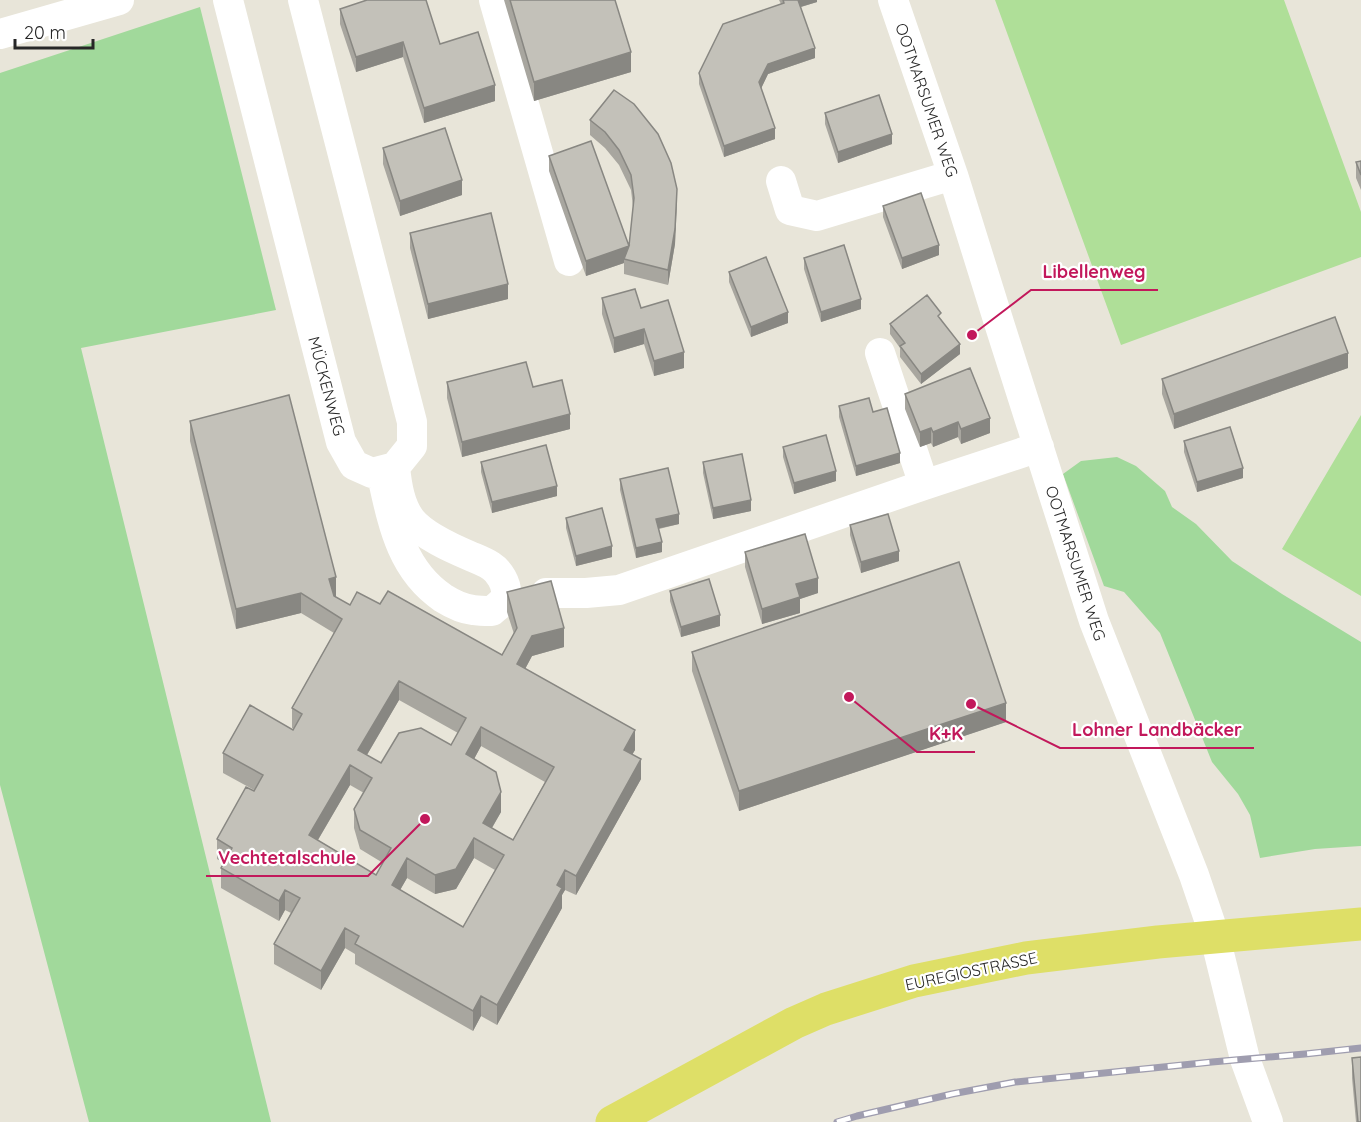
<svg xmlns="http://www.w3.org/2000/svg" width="1361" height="1122" viewBox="0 0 1361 1122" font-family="Quicksand,sans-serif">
	<rect width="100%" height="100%" fill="#e8e5d9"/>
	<!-- green -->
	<path fill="#a1d99b" d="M 200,7 L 276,310 L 81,348 L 271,1122 L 89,1122 L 0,785 L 0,73 Z
		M 1117,457 L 1136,466 L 1165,491 L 1172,507 L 1196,524 L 1232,561 L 1282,594 L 1361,642 L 1361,846 L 1315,849 L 1260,858 L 1250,815 L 1238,794 L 1212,762 L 1160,633 L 1124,592 L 1104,586 L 1063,474 L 1081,461 Z"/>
	<!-- pitch -->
	<path fill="#afdf98" d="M 995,0 L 1284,0 L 1361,212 L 1361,257 L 1121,345 Z
		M 1361,415 L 1361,596 L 1282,549 Z"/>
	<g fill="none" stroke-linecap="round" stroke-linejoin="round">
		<!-- minor -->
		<path stroke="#fff" stroke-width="30" d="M 228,0 L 341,442 L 354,465 L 372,473 L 395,467 L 412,446 L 412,422 L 303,0
			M 494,0 L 569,261
			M 893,0 L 953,175 L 1000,326 L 1094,621 L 1194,875 L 1215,937 L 1245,1059 L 1268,1122
			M 0,34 L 119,0
			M 781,181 L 790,210 L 817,216 L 953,175
			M 880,353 L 924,485
			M 381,471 C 392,519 399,568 443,598 C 451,603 463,609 473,610 C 479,611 486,611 492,611 C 496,607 506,601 506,594 C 507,584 499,571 491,566 C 485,562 477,559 470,556 C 451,548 424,536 411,520 C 400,505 397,486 395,467
			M 546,593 L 586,593 L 619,590 L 924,485 L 1039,447"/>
		<!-- major -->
		<path stroke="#dedf67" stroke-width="33" d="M 612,1122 L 794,1023 L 826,1009 L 914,981 L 1026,958 L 1158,942 L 1361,924"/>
		<defs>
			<path id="rail" d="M 837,1122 L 857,1116 L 952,1094 L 1015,1082 L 1212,1062 L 1305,1054 L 1361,1048"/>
		</defs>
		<!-- rail casing -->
		<use href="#rail" stroke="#9f9daf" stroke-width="7"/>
		<!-- rail -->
		<use href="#rail" stroke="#fff" stroke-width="4.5" stroke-dasharray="14" stroke-linecap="butt"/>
	</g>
	<!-- wall -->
	<path fill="#a8a69f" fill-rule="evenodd" d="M 504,0 L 615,0 L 631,72 L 534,101 Z
		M 779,0 L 817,0 L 817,2 L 801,7 L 815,58 L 768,74 L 761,88 L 775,139 L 724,157 L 699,84 L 699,73 L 781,4 Z
		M 340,9 L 440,44 L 495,101 L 424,123 L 403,57 L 356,72 L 340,24 Z
		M 614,90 L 677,204 L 675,244 L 668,285 L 624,274 L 624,263 L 586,276 L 549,171 L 549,156 L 629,246 L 633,207 L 631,190 L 619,165 L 605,148 L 590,135 L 590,120 Z
		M 825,113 L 892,144 L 838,163 L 825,124 Z
		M 383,148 L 462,195 L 400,216 L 383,164 Z
		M 1361,161 L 1361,190 L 1356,178 L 1356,162 Z
		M 883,206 L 939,255 L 902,269 L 883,217 Z
		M 410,233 L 508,299 L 428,319 L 410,248 Z
		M 804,258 L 861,309 L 821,322 L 804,269 Z
		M 729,272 L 788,323 L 751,337 L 729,282 Z
		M 602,298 L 641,308 L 684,368 L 654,376 L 644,344 L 614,353 L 602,314 Z
		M 941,319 L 960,354 L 921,384 L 900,357 L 900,348 L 890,334 L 890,324 Z
		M 1348,368 L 1174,429 L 1162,394 L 1162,379 Z
		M 447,382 L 533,387 L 570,429 L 462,457 L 447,398 Z
		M 905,394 L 990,433 L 961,444 L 958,437 L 933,447 L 931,443 L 920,447 L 905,409 Z
		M 839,406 L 873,412 L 900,463 L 856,476 L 839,417 Z
		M 190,421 L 336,596 L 335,597 L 350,605 L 380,604 L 502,655 L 514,634 L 507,612 L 507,592 L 564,647 L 532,656 L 525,669 L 635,750 L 632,754 L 641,779 L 576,895 L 565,890 L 562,895 L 562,908 L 497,1025 L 481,1016 L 473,1031 L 355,964 L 355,954 L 345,948 L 321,990 L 274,964 L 274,944 L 291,913 L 285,910 L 279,921 L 221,888 L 221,868 L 224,863 L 217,859 L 217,839 L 254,790 L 223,773 L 223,753 L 293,730 L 294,729 L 292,728 L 292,708 L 334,633 L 301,613 L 236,629 L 190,441 ZM 399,700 L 458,733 L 451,745 L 381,763 L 367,755 ZM 481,746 L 545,782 L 513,840 L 492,828 L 501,812 L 474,759 ZM 350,785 L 364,793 L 354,809 L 354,828 L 360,849 L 383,863 L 376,875 L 318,840 ZM 474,858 L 495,870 L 463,927 L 400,890 L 407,878 L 435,894 L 456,889 Z
		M 1184,441 L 1243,478 L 1197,492 L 1184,452 Z
		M 783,447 L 836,481 L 794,494 L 783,457 Z
		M 481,462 L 557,496 L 492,513 L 481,472 Z
		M 703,462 L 751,511 L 713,519 L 703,473 Z
		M 620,479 L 679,524 L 659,529 L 662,552 L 636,558 L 620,490 Z
		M 566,518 L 612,557 L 576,566 L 566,528 Z
		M 850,525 L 899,561 L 861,573 L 850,535 Z
		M 745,552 L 818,593 L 800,599 L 800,613 L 762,624 L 745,567 Z
		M 670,591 L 720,626 L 681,637 L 670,601 Z
		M 692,652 L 1006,722 L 739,811 L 692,671 Z
		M 1352,1058 L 1361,1122 L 1356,1122 L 1352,1078 Z"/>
	<!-- shaded-wall -->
	<path fill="#888782" d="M 797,0 L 817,0 L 817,2 L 797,8 Z
		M 403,42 L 403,57 L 356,72 L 356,57 Z
		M 815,48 L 815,58 L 768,74 L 759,93 L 759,82 L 768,64 Z
		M 631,52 L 631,72 L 534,101 L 534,82 Z
		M 495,85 L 495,101 L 424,123 L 424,108 Z
		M 775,128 L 775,139 L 724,157 L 724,146 Z
		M 892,134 L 892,144 L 838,163 L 838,152 Z
		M 462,180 L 462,195 L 400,216 L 400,201 Z
		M 677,189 L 675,244 L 668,285 L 668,270 Z
		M 939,245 L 939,255 L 902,269 L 902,258 Z
		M 629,246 L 624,259 L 624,263 L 586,276 L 586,261 Z
		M 508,284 L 508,299 L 428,319 L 428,304 Z
		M 861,299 L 861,309 L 821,322 L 821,312 Z
		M 788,312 L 788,323 L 751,337 L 751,327 Z
		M 644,329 L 644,344 L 614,353 L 614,338 Z
		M 960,344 L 960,354 L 921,384 L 921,374 Z
		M 684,352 L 684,368 L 654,376 L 654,361 Z
		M 1348,353 L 1348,368 L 1174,429 L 1174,414 Z
		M 570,414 L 570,429 L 462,457 L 462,442 Z
		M 990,418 L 990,433 L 961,444 L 961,429 Z
		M 958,422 L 958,437 L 933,447 L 933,432 Z
		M 931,428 L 931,443 L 920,447 L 920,432 Z
		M 900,453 L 900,463 L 856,476 L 856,466 Z
		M 1243,468 L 1243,478 L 1197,492 L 1197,482 Z
		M 836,471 L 836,481 L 794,494 L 794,483 Z
		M 557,486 L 557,496 L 492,513 L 492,502 Z
		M 751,500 L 751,511 L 713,519 L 713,508 Z
		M 679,514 L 679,524 L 656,529 L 656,519 Z
		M 662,542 L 662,552 L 636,558 L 636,548 Z
		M 612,546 L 612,557 L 576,566 L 576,556 Z
		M 899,551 L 899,561 L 861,573 L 861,562 Z
		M 336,577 L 336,596 L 329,599 L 329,579 Z
		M 818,578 L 818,593 L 800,599 L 800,613 L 762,624 L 762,609 L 796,584 Z
		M 301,593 L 301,613 L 236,629 L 236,609 Z
		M 720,615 L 720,626 L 681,637 L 681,627 Z
		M 564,628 L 564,647 L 532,656 L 517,684 L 517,664 L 532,636 Z
		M 399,681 L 399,700 L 358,770 L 358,750 Z
		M 1006,703 L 1006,722 L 739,811 L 739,791 Z
		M 481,727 L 481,746 L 466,774 L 466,754 Z
		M 635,730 L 635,750 L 624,769 L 624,750 Z
		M 641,759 L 641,779 L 576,895 L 576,876 Z
		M 350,765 L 350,785 L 309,855 L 309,835 Z
		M 501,792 L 501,812 L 483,843 L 483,823 Z
		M 474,838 L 474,858 L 456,889 L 435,894 L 435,875 Z
		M 407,858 L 407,878 L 392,904 L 392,885 Z
		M 565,870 L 565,890 L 562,895 L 562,908 L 497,1025 L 497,1005 L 557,885 Z
		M 285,890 L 285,910 L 279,921 L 279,901 Z
		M 345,928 L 345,948 L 321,990 L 321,971 Z
		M 481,996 L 481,1016 L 473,1031 L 473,1011 Z"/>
	<!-- building -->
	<path fill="#c3c1b9" stroke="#888782" stroke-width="1.5" fill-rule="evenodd" d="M 367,0 L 426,0 L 440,44 L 478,32 L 495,85 L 424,108 L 403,42 L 356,57 L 340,9 Z
		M 510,0 L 615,0 L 631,52 L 534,82 Z
		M 783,0 L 798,0 L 815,48 L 768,64 L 759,82 L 775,128 L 724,146 L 699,73 L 723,24 L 784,3 Z
		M 614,90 L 634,104 L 658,134 L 671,163 L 677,189 L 675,229 L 668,270 L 624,259 L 629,246 L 586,261 L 549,156 L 591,141 L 629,246 L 634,198 L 631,175 L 619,150 L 605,132 L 590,120 Z
		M 879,95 L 892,134 L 838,152 L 825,113 Z
		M 445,128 L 462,180 L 400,201 L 383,148 Z
		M 1361,161 L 1361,175 L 1356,162 Z
		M 921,193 L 939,245 L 902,258 L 883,206 Z
		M 491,213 L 508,284 L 428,304 L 410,233 Z
		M 844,245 L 861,299 L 821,312 L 804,258 Z
		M 766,257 L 788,312 L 751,327 L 729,272 Z
		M 635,289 L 641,308 L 668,300 L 684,352 L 654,361 L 644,329 L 614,338 L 602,298 Z
		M 927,295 L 941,313 L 938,316 L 960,344 L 921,374 L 900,346 L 905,343 L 890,324 Z
		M 1335,317 L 1348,353 L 1174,414 L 1162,379 Z
		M 526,362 L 533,387 L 562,380 L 570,414 L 462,442 L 447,382 Z
		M 970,368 L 990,418 L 961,429 L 958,422 L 933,432 L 931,428 L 920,432 L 905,394 Z
		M 289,395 L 336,577 L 329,579 L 334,596 L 350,605 L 357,592 L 380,604 L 388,591 L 502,655 L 517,628 L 507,592 L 551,581 L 564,628 L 532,636 L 517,664 L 635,730 L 624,750 L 641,759 L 576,876 L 565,870 L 557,885 L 562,888 L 497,1005 L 481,996 L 473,1011 L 355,944 L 359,936 L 345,928 L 321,971 L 274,944 L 300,898 L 285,890 L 279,901 L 221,868 L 232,848 L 217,839 L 246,787 L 254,791 L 263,775 L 223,753 L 250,705 L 293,730 L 302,714 L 292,708 L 342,619 L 301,593 L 236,609 L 190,421 ZM 399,681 L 466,718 L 451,745 L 421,728 L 399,733 L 381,763 L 358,750 ZM 481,727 L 554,767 L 513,840 L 483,823 L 501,792 L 496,772 L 466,754 ZM 350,765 L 372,778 L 354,809 L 360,830 L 391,848 L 376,875 L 309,835 ZM 474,838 L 504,855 L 463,927 L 392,885 L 407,858 L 435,875 L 456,869 Z
		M 869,398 L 873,412 L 887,408 L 900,453 L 856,466 L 839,406 Z
		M 1230,427 L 1243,468 L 1197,482 L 1184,441 Z
		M 826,435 L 836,471 L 794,483 L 783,447 Z
		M 546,445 L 557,486 L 492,502 L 481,462 Z
		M 742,454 L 751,500 L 713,508 L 703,462 Z
		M 668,468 L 679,514 L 656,519 L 662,542 L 636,548 L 620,479 Z
		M 602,508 L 612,546 L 576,556 L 566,518 Z
		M 888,514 L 899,551 L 861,562 L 850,525 Z
		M 805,534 L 818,578 L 796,584 L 800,597 L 762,609 L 745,552 Z
		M 959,562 L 1006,703 L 739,791 L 692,652 Z
		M 709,579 L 720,615 L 681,627 L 670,591 Z
		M 1361,1057 L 1361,1122 L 1358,1122 L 1352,1058 Z"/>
	<g text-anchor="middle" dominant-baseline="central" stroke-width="4.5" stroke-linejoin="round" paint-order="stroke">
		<!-- street labels -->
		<g font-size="16" fill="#272727" stroke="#fff">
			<text transform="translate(927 100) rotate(71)">OOTMARSUMER WEG</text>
			<text transform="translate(327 386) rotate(75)">MÜCKENWEG</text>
			<text transform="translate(1076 563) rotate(72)">OOTMARSUMER WEG</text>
			<text transform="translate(971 971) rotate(-12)">EUREGIOSTRASSE</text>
		</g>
	</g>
	<!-- callouts -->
	<path fill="none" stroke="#c2185b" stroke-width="2" d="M972 335L1031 290H1158M971 704L1060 748H1254M849 697L917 752H975M425 819L368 876H206"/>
	<g fill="#c2185b" stroke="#fff" stroke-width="2">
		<circle cx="972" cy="335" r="6"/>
		<circle cx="971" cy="704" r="6"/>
		<circle cx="849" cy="697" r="6"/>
		<circle cx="425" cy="819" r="6"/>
	</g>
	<g font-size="18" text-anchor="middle" font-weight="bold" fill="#c2185b" stroke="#fff" stroke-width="4.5" stroke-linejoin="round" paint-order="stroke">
		<text x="1094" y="278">Libellenweg</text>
		<text x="1157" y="736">Lohner Landbäcker</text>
		<text x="946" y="740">K+K</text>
		<text x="287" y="864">Vechtetalschule</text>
	</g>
	<!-- scale -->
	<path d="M15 39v9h78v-9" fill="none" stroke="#272727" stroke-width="3"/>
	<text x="24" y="39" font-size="18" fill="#272727" stroke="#ffffff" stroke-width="4.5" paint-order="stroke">20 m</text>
</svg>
